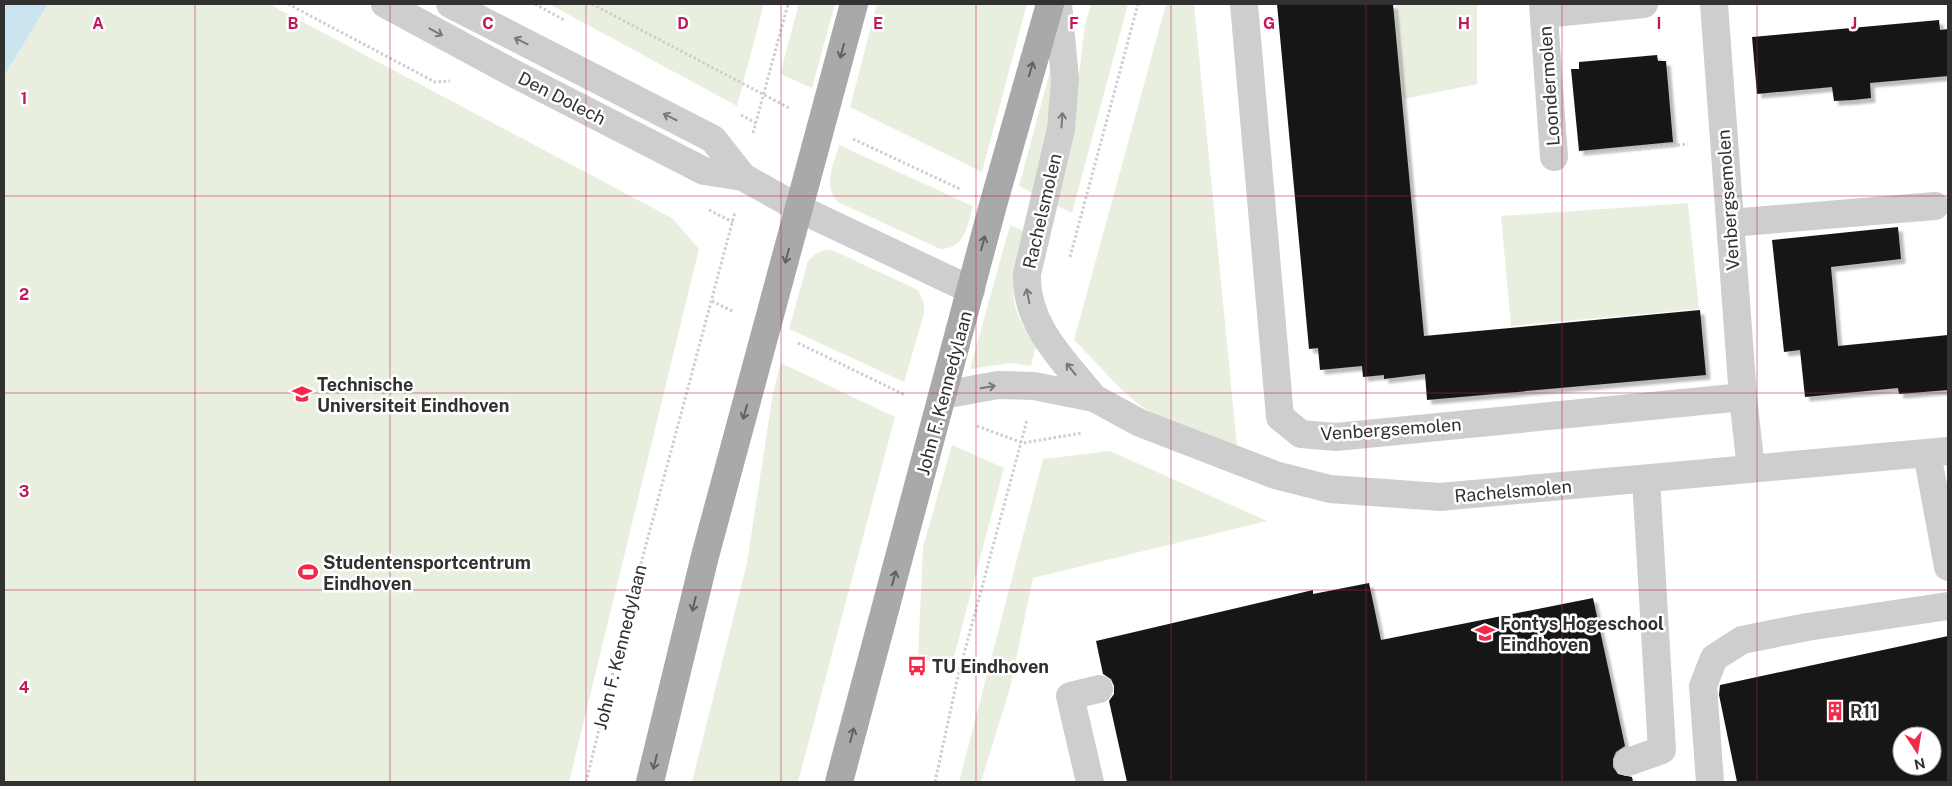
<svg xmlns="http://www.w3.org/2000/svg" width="1952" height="786" viewBox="0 0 1952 786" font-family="'Public Sans',sans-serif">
	<defs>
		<filter id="shadow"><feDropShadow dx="4.5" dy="4.5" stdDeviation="1" flood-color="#0004"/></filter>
	</defs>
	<rect width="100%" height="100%" fill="#fff"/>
	<!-- green -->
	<path fill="#e9efdf" d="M 48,4 L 269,4 L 672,218 L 699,249 L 569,782 L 4,782 L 4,76 Z
		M 549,4 L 764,4 L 737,106 Z
		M 799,4 L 835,4 L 812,88 L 780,74 Z
		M 877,4 L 1027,4 L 982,172 L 850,107 Z
		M 1091,4 L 1128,4 L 1072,213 L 1056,205 L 1072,131 L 1085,24 Z
		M 1166,4 L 1194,4 L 1237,446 C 1212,437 1172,425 1150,412 C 1120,393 1099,364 1074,340 Z
		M 1396,4 L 1477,4 L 1477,84 L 1404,99 Z
		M 1050,71 L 1056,72 L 1047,144 L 1035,194 L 1019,186 Z
		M 839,145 L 973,206 C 967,226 965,249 940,249 L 838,202 C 822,186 834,163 839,145 Z
		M 1688,203 L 1699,309 L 1511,326 L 1501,216 Z
		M 1010,225 L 1026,232 C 1012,282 1003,301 1036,346 L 1031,366 L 1011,363 L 970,369 Z
		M 824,250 L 832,250 L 918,290 L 924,304 L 924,314 L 904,382 L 789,329 L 808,261 L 815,254 Z
		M 781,363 L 895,417 L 798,782 L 692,782 L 747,563 L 773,392 Z
		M 952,445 L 1004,468 L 951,668 L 918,658 L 923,547 Z
		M 1110,451 L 1267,521 L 1033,578 L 1010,688 L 981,782 L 959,782 L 1043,459 Z"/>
	<!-- water -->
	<path fill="#cae4f0" d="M 4,4 L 48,4 L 4,76 Z"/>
	<!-- building -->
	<path fill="#181818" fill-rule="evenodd" filter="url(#shadow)" d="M 1277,4 L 1393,4 L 1424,336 L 1700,310 L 1706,375 L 1427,400 L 1425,374 L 1384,379 L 1384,375 L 1363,377 L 1362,366 L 1320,370 L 1318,348 L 1309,349 Z
		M 1939,20 L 1940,30 L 1948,29 L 1948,76 L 1870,83 L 1871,98 L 1853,100 L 1834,101 L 1832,87 L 1757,94 L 1752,37 Z
		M 1657,55 L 1658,61 L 1666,61 L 1673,142 L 1579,151 L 1571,69 L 1579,69 L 1579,62 Z
		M 1898,227 L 1901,259 L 1831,267 L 1838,346 L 1948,335 L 1948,390 L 1899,394 L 1898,388 L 1805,397 L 1800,350 L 1784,352 L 1772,240 Z
		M 1369,583 L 1381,640 L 1593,598 L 1625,746 L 1616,752 L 1613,759 L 1613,767 L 1618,774 L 1632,777 L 1633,782 L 1127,782 L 1109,701 L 1114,694 L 1114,686 L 1111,679 L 1103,674 L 1096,641 L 1313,590 L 1313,594 Z
		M 1948,636 L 1948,782 L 1737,782 L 1719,695 L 1720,685 ZM 1902,736 L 1932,736 L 1932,766 L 1902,766 Z"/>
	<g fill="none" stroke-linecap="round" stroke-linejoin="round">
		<!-- path -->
		<path stroke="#cecece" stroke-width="3" stroke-dasharray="2.5 2.5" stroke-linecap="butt" d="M 288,4 L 435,82 L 450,81
			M 535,4 L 564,20
			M 592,4 L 789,108
			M 741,115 L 756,123
			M 753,133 L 788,4
			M 853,139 L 960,189
			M 1588,154 L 1688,144
			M 709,210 L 733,222
			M 1070,257 L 1138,4
			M 712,301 L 734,312
			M 798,343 L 905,395
			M 977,426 L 1023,443 L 1082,433
			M 586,782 L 628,612 L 735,212
			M 935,782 L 958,676 L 1027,420"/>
		<!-- minor -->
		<path stroke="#cecece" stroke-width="28" d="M 385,4 L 509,71 L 704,171 L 743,177 L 800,209 L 971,290
			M 450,4 L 713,139 L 743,177
			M 1058,4 L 1065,79 L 1061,129 L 1027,274 C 1025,325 1064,361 1094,398
			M 1244,4 L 1280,417 L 1301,434 L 1336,437 L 1743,397
			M 1543,4 L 1554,157
			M 1714,4 L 1743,397 L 1751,469
			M 1544,14 L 1644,4
			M 1730,223 L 1935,206
			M 943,395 L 998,385 L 1034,386 L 1094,398 L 1140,423 L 1275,475 L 1330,489 L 1440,497 L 1948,451
			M 1927,453 L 1948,567
			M 1628,762 L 1662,750 L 1646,479
			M 1090,782 L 1070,696 L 1099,689
			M 1710,782 L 1703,686 L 1714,658 L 1742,640 L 1807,627 L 1948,606"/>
		<!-- major -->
		<path stroke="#a9a9a9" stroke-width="28" d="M 650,782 L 705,556 L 854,4
			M 839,782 L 993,205 L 1050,4"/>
	</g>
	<!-- one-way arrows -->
	<defs><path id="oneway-shaft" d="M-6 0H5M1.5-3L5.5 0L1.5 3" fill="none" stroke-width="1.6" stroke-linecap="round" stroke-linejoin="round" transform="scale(1.25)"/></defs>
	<g stroke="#787878">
		<use href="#oneway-shaft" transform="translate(436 32) rotate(29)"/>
		<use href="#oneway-shaft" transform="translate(521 41) rotate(-153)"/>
		<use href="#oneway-shaft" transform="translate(670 117) rotate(-153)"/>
		<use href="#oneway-shaft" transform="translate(1062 120) rotate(-86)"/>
		<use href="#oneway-shaft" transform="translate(1028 296) rotate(-101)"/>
		<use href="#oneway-shaft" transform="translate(1071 369) rotate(-129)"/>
		<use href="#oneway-shaft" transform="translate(988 387) rotate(-10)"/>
	</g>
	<g stroke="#616161">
		<use href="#oneway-shaft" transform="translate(842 51) rotate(105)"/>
		<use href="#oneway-shaft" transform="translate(1031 69) rotate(-74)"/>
		<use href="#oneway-shaft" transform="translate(983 243) rotate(-75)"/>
		<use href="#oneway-shaft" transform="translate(787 256) rotate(105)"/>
		<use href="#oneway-shaft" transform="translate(745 412) rotate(106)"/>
		<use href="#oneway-shaft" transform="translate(894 578) rotate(-75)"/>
		<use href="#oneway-shaft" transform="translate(694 604) rotate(103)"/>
		<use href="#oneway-shaft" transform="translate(852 735) rotate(-75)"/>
		<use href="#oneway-shaft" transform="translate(655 762) rotate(104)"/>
	</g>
	<!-- grid -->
	<path fill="none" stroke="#c2185b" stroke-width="1" stroke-opacity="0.55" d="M 195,4 L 195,782M 390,4 L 390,782M 586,4 L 586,782M 781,4 L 781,782M 976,4 L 976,782M 1171,4 L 1171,782M 1366,4 L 1366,782M 1562,4 L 1562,782M 1757,4 L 1757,782M 4,196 L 1948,196M 4,393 L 1948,393M 4,590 L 1948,590"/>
	<!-- icons -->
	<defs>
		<symbol id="university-bare" viewBox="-9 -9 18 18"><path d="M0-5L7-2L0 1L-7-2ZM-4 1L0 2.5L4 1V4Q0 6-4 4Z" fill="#f42848" stroke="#fff" stroke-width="2.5" paint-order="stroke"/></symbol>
		<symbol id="stadium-bare" viewBox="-9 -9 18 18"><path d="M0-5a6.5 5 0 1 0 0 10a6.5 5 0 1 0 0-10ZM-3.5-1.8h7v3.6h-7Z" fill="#f42848" stroke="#fff" stroke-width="2.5" paint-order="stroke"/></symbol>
		<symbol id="bus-bare" viewBox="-9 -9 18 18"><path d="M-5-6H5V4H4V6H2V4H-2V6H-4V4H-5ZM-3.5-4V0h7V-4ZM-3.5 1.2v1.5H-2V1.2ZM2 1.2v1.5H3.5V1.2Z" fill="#f42848" stroke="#fff" stroke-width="2.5" paint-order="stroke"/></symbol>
		<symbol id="building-bare" viewBox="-9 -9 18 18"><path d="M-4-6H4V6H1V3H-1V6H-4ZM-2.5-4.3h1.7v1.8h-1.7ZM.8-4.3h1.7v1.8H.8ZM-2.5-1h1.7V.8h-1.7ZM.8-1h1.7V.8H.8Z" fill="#f42848" stroke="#fff" stroke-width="2.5" paint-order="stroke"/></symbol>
	</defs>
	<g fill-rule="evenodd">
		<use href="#university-bare" x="288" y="380" width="28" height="28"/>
		<use href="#stadium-bare" x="294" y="558" width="28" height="28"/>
		<use href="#university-bare" x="1471" y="619" width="28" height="28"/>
		<use href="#bus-bare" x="903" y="652" width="28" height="28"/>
		<use href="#building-bare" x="1821" y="697" width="28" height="28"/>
	</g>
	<g text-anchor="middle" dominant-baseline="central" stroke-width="5" stroke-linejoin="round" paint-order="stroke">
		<!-- street labels -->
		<g font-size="18" fill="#313131" stroke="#fff">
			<text transform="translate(1549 86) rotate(-94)">Loondermolen</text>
			<text transform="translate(562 98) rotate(27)">Den Dolech</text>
			<text transform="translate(1728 200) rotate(-94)">Venbergsemolen</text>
			<text transform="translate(1042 211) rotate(-77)">Rachelsmolen</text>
			<text transform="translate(944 393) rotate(-75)">John F. Kennedylaan</text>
			<text transform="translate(1391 429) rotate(-4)">Venbergsemolen</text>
			<text transform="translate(1513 491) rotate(-5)">Rachelsmolen</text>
			<text transform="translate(620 647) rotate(-76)">John F. Kennedylaan</text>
		</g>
		<!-- poi labels -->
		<g font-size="18" font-weight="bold" fill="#313131" stroke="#fff" text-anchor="start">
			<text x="317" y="384">Technische<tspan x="317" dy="21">Universiteit Eindhoven</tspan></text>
			<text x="323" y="562">Studentensportcentrum<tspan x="323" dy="21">Eindhoven</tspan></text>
			<text x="1500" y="623">Fontys Hogeschool<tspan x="1500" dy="21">Eindhoven</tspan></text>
			<text x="932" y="666">TU Eindhoven</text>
			<text x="1850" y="711">R11</text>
		</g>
	</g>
	<g font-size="16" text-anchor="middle" font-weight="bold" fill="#c2185b" stroke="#fff" stroke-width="5" stroke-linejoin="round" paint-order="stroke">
		<text x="98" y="29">A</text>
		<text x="293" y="29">B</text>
		<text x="488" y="29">C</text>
		<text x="683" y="29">D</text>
		<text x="878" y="29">E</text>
		<text x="1074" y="29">F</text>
		<text x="1269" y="29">G</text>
		<text x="1464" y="29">H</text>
		<text x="1659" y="29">I</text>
		<text x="1854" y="29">J</text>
		<text x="24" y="104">1</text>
		<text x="24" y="300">2</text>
		<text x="24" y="497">3</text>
		<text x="24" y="693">4</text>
	</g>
	<!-- border -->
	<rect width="1952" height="786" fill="none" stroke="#313131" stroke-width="10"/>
	<!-- north arrow -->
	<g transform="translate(1917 751) rotate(168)"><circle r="24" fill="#ffffff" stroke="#adadad"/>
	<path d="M0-4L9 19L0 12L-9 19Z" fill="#f42848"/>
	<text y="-8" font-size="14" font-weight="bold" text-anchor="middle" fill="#313131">N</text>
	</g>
</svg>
